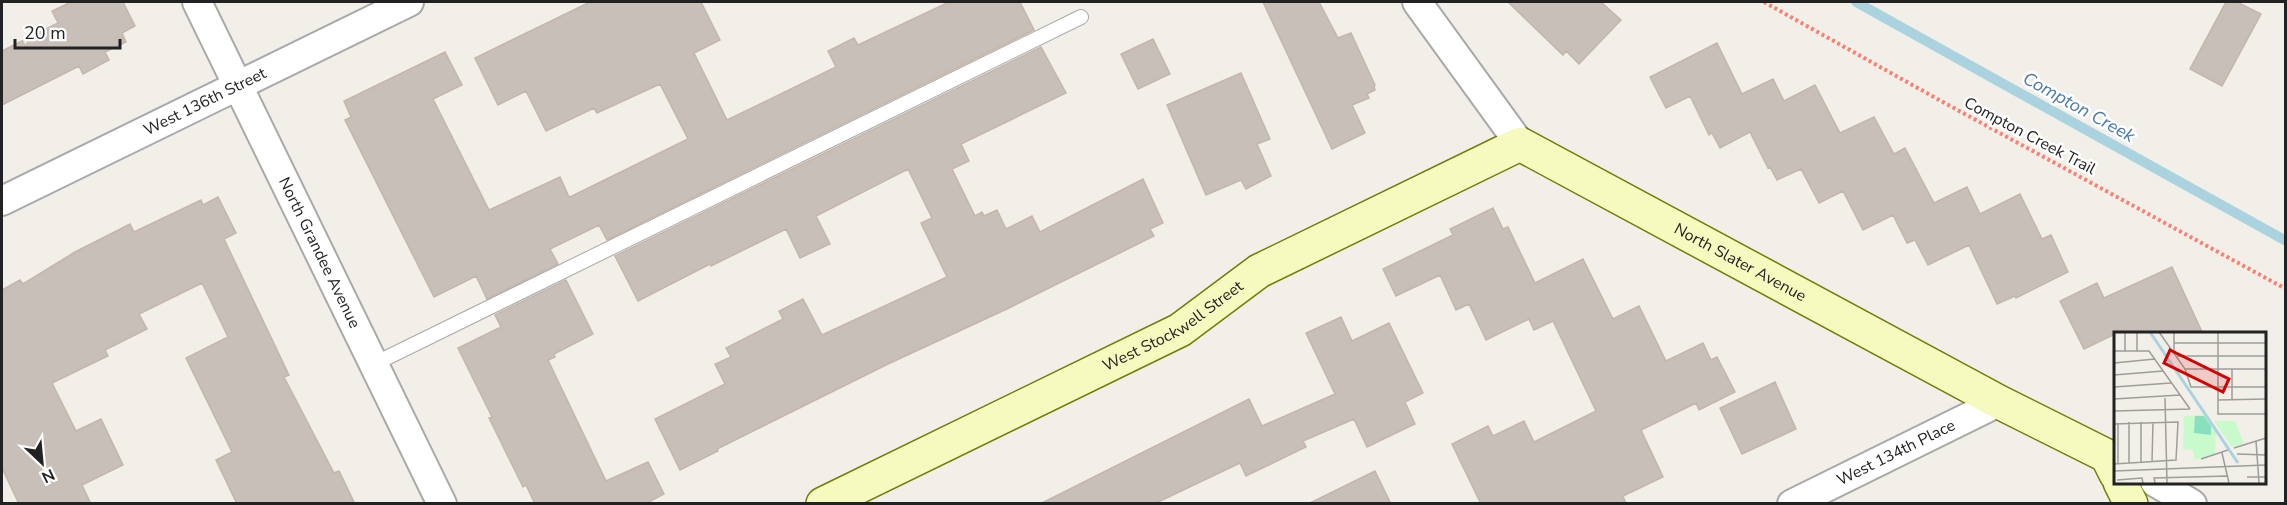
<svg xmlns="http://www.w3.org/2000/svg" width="2287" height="505" viewBox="0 0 2287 505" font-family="'Nunito Sans',sans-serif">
	<rect width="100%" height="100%" fill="#f2efe9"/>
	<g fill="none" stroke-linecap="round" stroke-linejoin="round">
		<!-- stream -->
		<path stroke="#aad3df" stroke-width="10" d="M 1856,2 L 2286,241"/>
	</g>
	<!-- building -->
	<path fill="#c7bfb8" stroke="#c4b6ab" stroke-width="1.5" d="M 71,2 L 123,2 L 135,26 L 122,33 L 126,42 L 105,52 L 109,60 L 83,74 L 79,66 L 2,105 L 2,51 L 58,23 L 52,11 Z
		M 590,2 L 701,2 L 720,40 L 694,53 L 727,120 L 836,67 L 828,51 L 854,38 L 858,45 L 949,2 L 1020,2 L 1034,30 L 607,240 L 599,225 L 550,249 L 558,264 L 487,299 L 476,276 L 434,297 L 345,120 L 351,117 L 344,101 L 445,52 L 462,85 L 433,99 L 489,210 L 560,177 L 569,197 L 572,196 L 688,139 L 660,84 L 597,113 L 594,108 L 546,131 L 526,91 L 498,105 L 475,58 Z
		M 1263,2 L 1319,2 L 1338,38 L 1351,33 L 1375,85 L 1374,86 L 1375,90 L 1367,94 L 1369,98 L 1352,105 L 1365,133 L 1332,149 Z
		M 1508,2 L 1601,2 L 1621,20 L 1579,64 L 1566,51 L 1563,55 Z
		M 2226,2 L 2237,2 L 2261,14 L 2222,86 L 2190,69 Z
		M 1153,39 L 1170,74 L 1138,89 L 1121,54 Z
		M 1717,43 L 1742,94 L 1773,79 L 1784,101 L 1815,85 L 1840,133 L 1874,117 L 1894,154 L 1905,148 L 1934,203 L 1967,187 L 1980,214 L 2020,194 L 2042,239 L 2051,235 L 2068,272 L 2016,298 L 2015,296 L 1997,304 L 1969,245 L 1928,265 L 1915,240 L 1907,243 L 1893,215 L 1863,230 L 1843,191 L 1819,203 L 1801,169 L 1777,180 L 1770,167 L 1768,168 L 1750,132 L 1720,148 L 1712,133 L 1709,135 L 1690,96 L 1666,108 L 1650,77 Z
		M 1041,47 L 1066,93 L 961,144 L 969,161 L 952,169 L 975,216 L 982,212 L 984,216 L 997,210 L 1006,229 L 1032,216 L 1040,232 L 1143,179 L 1163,223 L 1150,229 L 1154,236 L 1009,308 L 888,364 L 717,449 L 718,451 L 680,470 L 655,419 L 725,384 L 715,364 L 731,357 L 726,348 L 783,319 L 779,311 L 803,299 L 822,335 L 947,277 L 921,223 L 932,218 L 908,169 L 816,216 L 830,244 L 800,258 L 786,229 L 711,266 L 710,264 L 638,301 L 615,256 Z
		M 1241,73 L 1270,139 L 1257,144 L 1271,176 L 1246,189 L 1241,180 L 1206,195 L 1167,105 Z
		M 218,197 L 236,233 L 224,239 L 289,375 L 284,377 L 334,473 L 339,471 L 355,504 L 237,504 L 216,460 L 232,452 L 186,358 L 228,337 L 202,283 L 139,314 L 147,329 L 105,350 L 108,356 L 52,383 L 76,431 L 101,419 L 123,465 L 82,485 L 91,504 L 19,504 L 2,468 L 2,290 L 20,280 L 23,284 L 75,252 L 130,224 L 134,232 L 201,200 L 203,205 Z
		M 1493,208 L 1503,229 L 1508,227 L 1535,283 L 1583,259 L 1613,319 L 1639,306 L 1666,361 L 1703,343 L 1711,360 L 1717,357 L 1735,392 L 1699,410 L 1696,403 L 1641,430 L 1663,477 L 1623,496 L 1626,504 L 1481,504 L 1452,444 L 1488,426 L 1493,436 L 1524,421 L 1534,442 L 1596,411 L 1553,321 L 1534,330 L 1529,319 L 1486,340 L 1469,304 L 1456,310 L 1440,275 L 1396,296 L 1383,269 L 1453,235 L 1450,229 Z
		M 2172,267 L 2203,334 L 2115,334 L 2084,349 L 2060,301 L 2097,283 L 2104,298 Z
		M 566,280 L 593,334 L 554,354 L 555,357 L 548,360 L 606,481 L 648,462 L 664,494 L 645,504 L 535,504 L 526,485 L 523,487 L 489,418 L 492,417 L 458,348 L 501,327 L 495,315 Z
		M 1341,317 L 1352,341 L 1389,323 L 1423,393 L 1405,402 L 1415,424 L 1367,447 L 1354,419 L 1303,441 L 1306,447 L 1246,476 L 1240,463 L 1154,504 L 1040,504 L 1249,399 L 1262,426 L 1335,394 L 1306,333 Z
		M 1775,382 L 1796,429 L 1742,454 L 1720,408 Z
		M 1375,471 L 1391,504 L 1308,504 Z"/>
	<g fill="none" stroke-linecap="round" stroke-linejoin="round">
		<defs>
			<path id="lane" d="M 374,364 L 1081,17"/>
			<g id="street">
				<path id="s1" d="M 197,2 L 442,504"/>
				<path d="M 1417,2 L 1520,144"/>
				<path id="s2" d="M 2,201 L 409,2"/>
				<path d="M 2155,482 L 2192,504"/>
				<path id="s3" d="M 1792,504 L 1999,402"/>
			</g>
			<g id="secondary">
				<path d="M 2120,482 L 2131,504"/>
				<path id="s4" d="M 823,504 L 1180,330 L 1259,271 L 1520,144 L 1999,402 L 2107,456 L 2116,474"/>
			</g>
		</defs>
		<!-- lane casing -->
		<use href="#lane" stroke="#a9a9a9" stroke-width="16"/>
		<!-- street casing -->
		<use href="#street" stroke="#a9a9a9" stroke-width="32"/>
		<!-- secondary casing -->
		<use href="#secondary" stroke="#707d05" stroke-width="36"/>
		<!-- path -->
		<path stroke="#fa8072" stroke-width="4" stroke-dasharray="3 3" stroke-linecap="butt" d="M 1764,2 L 1941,101 L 2286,289"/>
		<!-- lane -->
		<use href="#lane" stroke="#fff" stroke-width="14"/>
		<!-- street -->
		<use href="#street" stroke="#fff" stroke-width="28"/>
		<!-- secondary -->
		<use href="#secondary" stroke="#f7fabf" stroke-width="33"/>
	</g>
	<g text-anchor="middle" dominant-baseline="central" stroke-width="5" stroke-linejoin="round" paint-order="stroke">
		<!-- street labels -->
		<g font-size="16" fill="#222" stroke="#fff">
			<text stroke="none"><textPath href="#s2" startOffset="226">West 136th Street</textPath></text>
			<text transform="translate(2030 136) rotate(28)">Compton Creek Trail</text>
			<text stroke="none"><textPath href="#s1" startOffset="279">North Grandee Avenue</textPath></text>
			<text stroke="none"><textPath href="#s4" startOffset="1036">North Slater Avenue</textPath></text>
			<text stroke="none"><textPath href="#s4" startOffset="393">West Stockwell Street</textPath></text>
			<text stroke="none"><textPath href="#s3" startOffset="116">West 134th Place</textPath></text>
		</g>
		<!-- water labels -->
		<g font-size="18" font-style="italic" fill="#4a7aab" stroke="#fff">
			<text transform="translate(2079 107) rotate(29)">Compton Creek</text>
		</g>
	</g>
	<!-- overview -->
	<g transform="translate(2114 332)">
		<rect width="152" height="152" fill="#f2efe9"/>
		<path d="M 90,83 L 102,99 L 101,122 L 80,128 L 79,118 L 69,117 L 70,84 ZM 100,89 L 121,89 L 130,112 L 118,115 Z" fill="#c8facc"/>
		<path d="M 81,84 L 90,84 L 97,94 L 97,103 L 80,101 Z" fill="#88e0be"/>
		<path fill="none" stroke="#aad3df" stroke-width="3" d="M 36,0 L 124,131"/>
		<path fill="none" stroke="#9f9d99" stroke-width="1.5" d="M 45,0 L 71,37 L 77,55 L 152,55M 60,0 L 60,20M 104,0 L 104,82 L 152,82M 60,11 L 152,11M 0,19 L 35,19 L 76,77M 11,19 L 11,0M 23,19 L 23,0M 63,24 L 152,24M 0,31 L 41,27M 71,37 L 152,37M 118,37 L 118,68M 0,43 L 49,39M 0,55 L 57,51M 51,66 L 53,151M 0,67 L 66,63M 104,68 L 152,67M 0,79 L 76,77M 0,92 L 64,90 L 62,128 L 0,132M 142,109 L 145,151M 120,116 L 152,106M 108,121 L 115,151M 123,122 L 152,123M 87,127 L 114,118M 27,130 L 27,90M 38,130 L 39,90M 4,131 L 4,91M 15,131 L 15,90M 0,139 L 152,133M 133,145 L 152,145M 3,148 L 28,146 L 29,151M 41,151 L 40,146 L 114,144"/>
		<path fill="#d40000" fill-opacity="0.15" stroke="#d40000" stroke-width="3" d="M 56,18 L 115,47 L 109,60 L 50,31 Z"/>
		<rect width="152" height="152" fill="none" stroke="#222" stroke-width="3"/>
	</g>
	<!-- border -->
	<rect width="2287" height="505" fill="none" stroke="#222222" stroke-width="6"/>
	<!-- north arrow -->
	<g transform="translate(42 463) rotate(154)" stroke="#ffffff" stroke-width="4.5" paint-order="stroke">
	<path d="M0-4.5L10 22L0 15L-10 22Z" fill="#222222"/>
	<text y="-9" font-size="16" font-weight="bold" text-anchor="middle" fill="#222222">N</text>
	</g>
	<!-- scale -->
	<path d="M15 39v9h105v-9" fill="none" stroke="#222222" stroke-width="3"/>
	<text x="24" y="39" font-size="18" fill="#222222" stroke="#ffffff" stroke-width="4.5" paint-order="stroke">20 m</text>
</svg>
